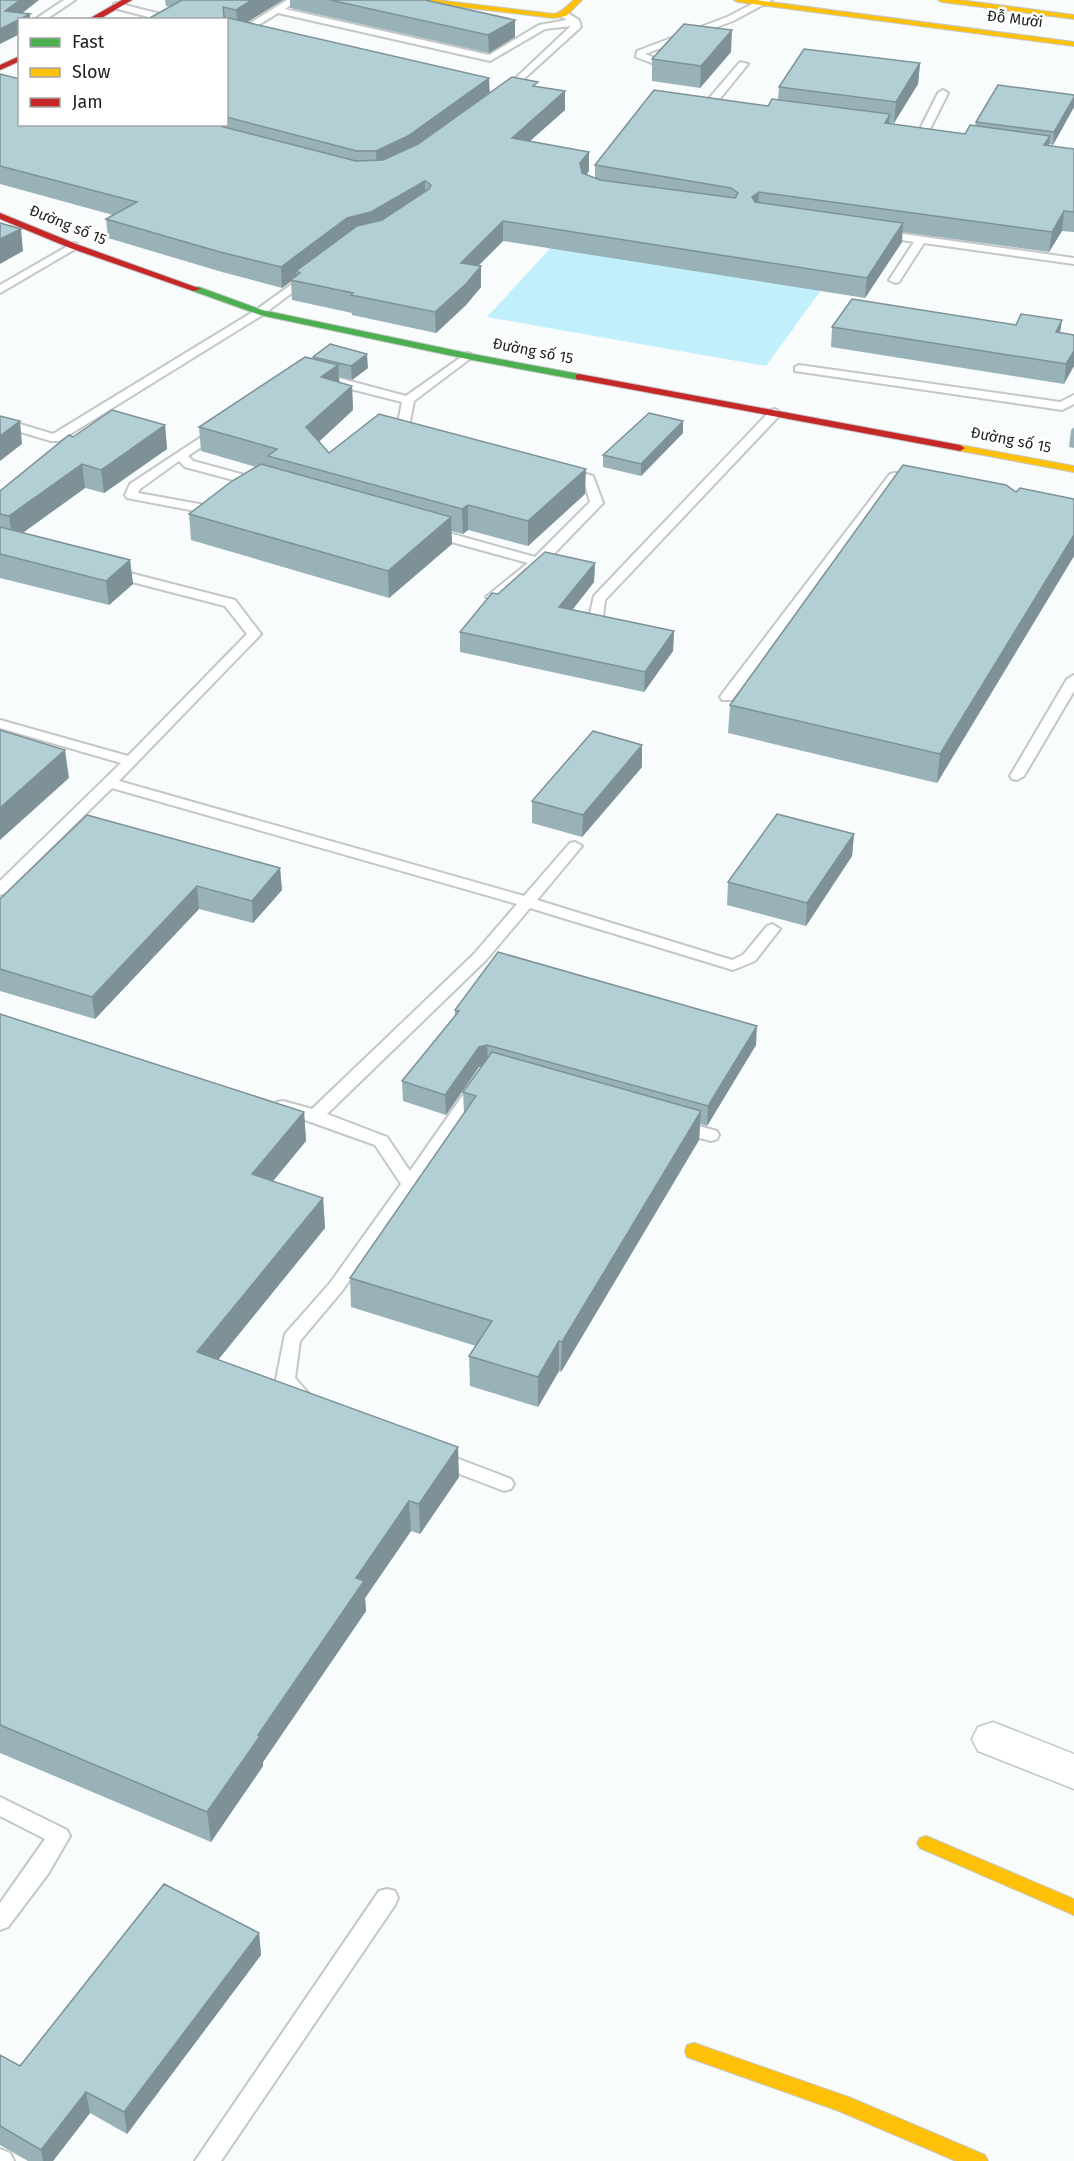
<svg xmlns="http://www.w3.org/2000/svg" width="1074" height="2161" viewBox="0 0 1074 2161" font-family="'Fira Sans',sans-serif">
	<rect width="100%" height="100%" fill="#f9fcfd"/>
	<!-- green -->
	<path fill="#c1effc" d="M 556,242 L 824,286 L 766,366 L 487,317 Z"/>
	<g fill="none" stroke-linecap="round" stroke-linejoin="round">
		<defs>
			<path id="lane" d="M 64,0 L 75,0 L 45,20 L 34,20 Z
				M 287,0 L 298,0 L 285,9 L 489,55 L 539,25 L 567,20 L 560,16 L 560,12 L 566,12 L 579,20 L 581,27 L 505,96 L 500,93 L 502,91 L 571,26 L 545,29 L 490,61 L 278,13 L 244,34 L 236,32 Z
				M 760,0 L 772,0 L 733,21 L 645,54 L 663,61 L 663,65 L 657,65 L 636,57 L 637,51 L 727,17 Z
				M 117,3 L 176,18 L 177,20 L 160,20 L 114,8 L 114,4 Z
				M 740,62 L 748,64 L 714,106 L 706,106 L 706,102 Z
				M 943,90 L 948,93 L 929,131 L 920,133 L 919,131 L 938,93 Z
				M 882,231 L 1074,258 L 1074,264 L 924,243 L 899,282 L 895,283 L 889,280 L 914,242 L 878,236 L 878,232 Z
				M 73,243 L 77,244 L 77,248 L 0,293 L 0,285 Z
				M 309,272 L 315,275 L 313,277 L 264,314 L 59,441 L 51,441 L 0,426 L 0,418 L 53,434 L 256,310 Z
				M 467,353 L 471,354 L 471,358 L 414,401 L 409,426 L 422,431 L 416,435 L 399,431 L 397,428 L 402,402 L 327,383 L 325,380 L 331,376 L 406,396 Z
				M 799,365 L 1060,402 L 1074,395 L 1074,404 L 1062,410 L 795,371 L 795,367 Z
				M 775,409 L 781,413 L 779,416 L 605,600 L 603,617 L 619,630 L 617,633 C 606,635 596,626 589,618 L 594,596 L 771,410 Z
				M 218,426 L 224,430 L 222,433 L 188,456 L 193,461 L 263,480 L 265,483 L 263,486 L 259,487 L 185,467 L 179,461 L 140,489 L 138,493 L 205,505 L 218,501 L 222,502 L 224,505 L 206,513 L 127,498 L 125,495 L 130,484 Z
				M 565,468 L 593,476 L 603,503 L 543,565 L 498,600 L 493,601 L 486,597 L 528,563 L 426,535 L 425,532 L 431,528 L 535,557 L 590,502 L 584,481 L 561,475 L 559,472 L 561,469 Z
				M 894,473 L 915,473 L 921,477 L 915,481 L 898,481 L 732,700 L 722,700 L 720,697 L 722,694 L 890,474 Z
				M 110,568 L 235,600 L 261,634 L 119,781 L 524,896 L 570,843 L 575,842 L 582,846 L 537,900 L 732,960 L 743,955 L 767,926 L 772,924 L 780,929 L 755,961 L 733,970 L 530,908 L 486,960 L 327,1114 L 387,1137 L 410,1171 L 470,1085 L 482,1085 L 484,1089 L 342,1291 L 300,1341 L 295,1378 L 316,1402 L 314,1407 C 299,1411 283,1392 276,1380 L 285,1334 L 330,1283 L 401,1184 L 375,1145 L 277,1110 L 275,1106 L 277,1102 L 283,1101 L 312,1109 L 474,954 L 517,904 L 112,788 L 5,893 L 0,895 L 0,881 L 121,763 L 0,728 L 0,720 L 128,756 L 247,634 L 225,606 L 105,575 L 103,572 L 105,569 Z
				M 1074,675 L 1074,691 L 1024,776 L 1017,780 L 1012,779 L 1010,776 L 1067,679 Z
				M 680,1121 L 717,1131 L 719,1135 L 717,1139 L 711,1141 L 674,1131 L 672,1127 L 674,1123 Z
				M 438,1451 L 511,1479 L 514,1484 L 511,1489 L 504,1491 L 431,1463 L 428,1458 L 431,1453 Z
				M 0,1797 L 67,1830 L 70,1836 L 48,1874 L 8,1927 L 0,1930 L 0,1903 L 45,1839 L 0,1816 Z
				M 387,1889 L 395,1891 L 398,1898 L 395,1905 L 221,2161 L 195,2161 L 379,1891 Z
				M 0,2149 L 10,2153 L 14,2161 L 0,2161 Z"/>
			<path id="street" d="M 993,1722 L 1074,1754 L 1074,1789 L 978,1751 L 972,1739 L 978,1727 Z"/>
			<path id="fast" d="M 193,287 L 199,287 L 262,310 L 467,353 L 579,374 L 584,377 L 579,380 L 467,359 L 260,315 L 193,291 Z"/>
			<path id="slow" d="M 414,0 L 437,0 L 554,14 L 560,12 L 574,0 L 582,0 L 566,16 L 554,18 L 418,2 Z
				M 734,0 L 755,0 L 1074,42 L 1074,46 L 738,2 Z
				M 938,0 L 960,0 L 1074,15 L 1074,19 L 942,2 Z
				M 960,445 L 1074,466 L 1074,472 L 956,450 L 955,448 Z
				M 926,1836 L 1074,1899 L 1074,1915 L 920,1848 L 917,1843 L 920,1838 Z
				M 694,2043 L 851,2098 L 985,2155 L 988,2161 L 956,2161 L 839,2111 L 687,2057 L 685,2051 L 687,2045 Z"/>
			<path id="jam" d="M 122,0 L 132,0 L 98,20 L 87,20 Z
				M 20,56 L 20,61 L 0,70 L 0,65 Z
				M 0,213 L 76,244 L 201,289 L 193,291 L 70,248 L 0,219 Z
				M 579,374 L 960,445 L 965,448 L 960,451 L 576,379 L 576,375 Z"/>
		</defs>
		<!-- lane casing -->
		<use href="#lane" stroke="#c4c6c7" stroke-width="4"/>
		<!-- street casing -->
		<use href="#street" stroke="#c4c6c7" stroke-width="3"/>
		<!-- fast casing -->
		<use href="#fast" stroke="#c4c6c7" stroke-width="2"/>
		<!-- slow casing -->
		<use href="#slow" stroke="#c4c6c7" stroke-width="2"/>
		<!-- jam casing -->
		<use href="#jam" stroke="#c4c6c7" stroke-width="2"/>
		<!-- lane -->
		<use href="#lane" fill="#feffff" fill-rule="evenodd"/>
		<!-- street -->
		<use href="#street" fill="#feffff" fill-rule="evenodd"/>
		<!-- fast -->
		<use href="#fast" fill="#4caf50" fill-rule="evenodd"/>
		<!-- slow -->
		<use href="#slow" fill="#ffc107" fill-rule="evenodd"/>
		<!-- jam -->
		<use href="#jam" fill="#c62828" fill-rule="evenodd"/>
	</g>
	<!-- wall -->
	<path fill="#99b2b8" d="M 165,0 L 283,0 L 246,22 L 490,93 L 538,87 L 565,91 L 565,110 L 530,141 L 589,152 L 589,171 L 586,175 L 595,178 L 595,165 L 768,106 L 778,100 L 779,87 L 920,63 L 918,84 L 894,123 L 889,123 L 965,134 L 975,126 L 976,122 L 1074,95 L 1074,107 L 1053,145 L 1049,144 L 1049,146 L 1074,149 L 1074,232 L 1062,231 L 1049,252 L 902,232 L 902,242 L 865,298 L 503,241 L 478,266 L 481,287 L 466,305 L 436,333 L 352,315 L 352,313 L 292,300 L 291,281 L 282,288 L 222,272 L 108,238 L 106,219 L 113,215 L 0,184 L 0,74 L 20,124 L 226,124 L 226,20 L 166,6 Z
		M 290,0 L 425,0 L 515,37 L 489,53 L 290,8 Z
		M 731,52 L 700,88 L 652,81 L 652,59 Z
		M 1016,325 L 1074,335 L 1064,384 L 831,347 L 832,327 Z
		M 313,357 L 368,368 L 352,380 L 339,377 L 339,382 L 352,386 L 353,410 L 319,441 L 329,453 L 585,494 L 528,546 L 468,530 L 463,534 L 451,531 L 452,544 L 389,598 L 191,540 L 189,514 L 256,467 L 201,451 L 199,427 L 313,359 Z
		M 165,425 L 167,449 L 104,493 L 85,488 L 22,533 L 130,560 L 133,584 L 109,605 L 0,578 L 0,491 L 73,437 Z
		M 1074,427 L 1074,448 L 1069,447 L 1071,430 Z
		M 683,433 L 641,476 L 603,467 L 603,455 Z
		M 1016,492 L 1074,499 L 1074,556 L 937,783 L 728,733 L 730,705 Z
		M 595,563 L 594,582 L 572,610 L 674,631 L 673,651 L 644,692 L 460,652 L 460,632 L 498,594 Z
		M 642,767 L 582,837 L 532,823 L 532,801 Z
		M 854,834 L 852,856 L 806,926 L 727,905 L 728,882 Z
		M 280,868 L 282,890 L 253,923 L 199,909 L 95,1019 L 0,991 L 0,899 Z
		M 455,1010 L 756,1045 L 707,1126 L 700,1124 L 699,1140 L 561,1372 L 559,1371 L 538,1407 L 470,1386 L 469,1356 L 476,1346 L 351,1307 L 350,1278 L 464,1113 L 463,1092 L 481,1066 L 479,1067 L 446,1115 L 403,1101 L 402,1081 L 455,1016 Z
		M 0,1014 L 304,1112 L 306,1141 L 273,1181 L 323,1198 L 325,1228 L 218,1360 L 459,1477 L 420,1534 L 411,1531 L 365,1598 L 366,1611 L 263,1762 L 263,1766 L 211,1842 L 0,1753 Z
		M 259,1933 L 261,1955 L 127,2134 L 90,2113 L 53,2161 L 28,2161 L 0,2145 L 0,2055 L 20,2066 Z"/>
	<!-- shaded-wall -->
	<path fill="#7d9196" d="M 20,0 L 39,0 L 7,25 L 5,11 Z
		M 252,0 L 283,0 L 238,28 L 236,10 Z
		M 30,14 L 30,20 L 20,20 L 20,34 L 0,44 L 0,29 Z
		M 515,20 L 515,37 L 489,53 L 488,35 Z
		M 732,30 L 731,52 L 700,88 L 701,66 Z
		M 920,63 L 918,84 L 894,123 L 896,102 Z
		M 489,78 L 490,97 L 409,155 L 377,170 L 376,151 Z
		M 565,91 L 565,110 L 512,157 L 512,138 Z
		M 1074,97 L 1074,107 L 1053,145 L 1054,132 Z
		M 890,114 L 888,133 L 885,123 Z
		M 1050,136 L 1048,155 L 1044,145 Z
		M 589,152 L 589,171 L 580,183 L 580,163 Z
		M 425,181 L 425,200 L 300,273 L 296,271 L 297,277 L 282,288 L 281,267 L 347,218 Z
		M 759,192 L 758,212 L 752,197 Z
		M 1064,211 L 1062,231 L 1049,252 L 1052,232 Z
		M 503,221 L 503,241 L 461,283 L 461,263 Z
		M 903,223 L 902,242 L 865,298 L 867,278 Z
		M 21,229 L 23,251 L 0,264 L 0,239 Z
		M 481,266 L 481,287 L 466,305 L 436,333 L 435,312 Z
		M 1062,320 L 1059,340 L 1056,332 Z
		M 1074,351 L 1074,366 L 1064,384 L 1066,364 Z
		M 367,354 L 368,368 L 352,380 L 351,366 Z
		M 338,365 L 340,389 L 321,377 Z
		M 352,386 L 353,410 L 308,452 L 306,427 Z
		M 20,421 L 22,444 L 0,461 L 0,436 Z
		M 683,421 L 683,433 L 641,476 L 641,464 Z
		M 165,425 L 167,449 L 104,493 L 101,470 Z
		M 82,464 L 85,488 L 13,540 L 9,516 Z
		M 586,469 L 585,494 L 528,546 L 528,521 Z
		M 468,505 L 468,530 L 463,534 L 462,509 Z
		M 451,517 L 452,544 L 389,598 L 388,571 Z
		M 1074,535 L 1074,556 L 937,783 L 940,754 Z
		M 130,560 L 133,584 L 109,605 L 106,581 Z
		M 595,563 L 594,582 L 559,627 L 559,607 Z
		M 674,631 L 673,651 L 644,692 L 645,672 Z
		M 642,745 L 642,767 L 582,837 L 583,815 Z
		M 65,750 L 69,778 L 0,840 L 0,808 Z
		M 854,834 L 852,856 L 806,926 L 807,903 Z
		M 280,868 L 282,890 L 253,923 L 252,901 Z
		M 197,886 L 199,909 L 95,1019 L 92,997 Z
		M 757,1026 L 756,1045 L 707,1126 L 708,1106 Z
		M 487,1045 L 488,1065 L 479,1067 L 446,1115 L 445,1095 L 479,1047 Z
		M 701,1111 L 699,1140 L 561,1372 L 562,1342 Z
		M 304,1112 L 306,1141 L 254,1204 L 252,1174 Z
		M 323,1198 L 325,1228 L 200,1382 L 197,1352 Z
		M 559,1341 L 559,1371 L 538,1407 L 538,1377 Z
		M 458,1447 L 459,1477 L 420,1534 L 419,1504 Z
		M 409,1501 L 411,1531 L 365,1598 L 366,1611 L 263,1762 L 263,1766 L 211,1842 L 207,1812 L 258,1735 L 356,1578 Z
		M 259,1933 L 261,1955 L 127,2134 L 124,2112 Z
		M 86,2092 L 90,2113 L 53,2161 L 43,2161 L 41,2150 Z"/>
	<!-- building -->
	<path fill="#b2cfd6" stroke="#7d9196" stroke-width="1.5" d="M 0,0 L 20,0 L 5,11 L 30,14 L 0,29 Z
		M 182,0 L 252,0 L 236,10 L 223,7 L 224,17 L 489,78 L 408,136 L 376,151 L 357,151 L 226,117 L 226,20 L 146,20 Z
		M 330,0 L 425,0 L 515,20 L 488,35 Z
		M 684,24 L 732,30 L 701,66 L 652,59 Z
		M 804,49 L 920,63 L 896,102 L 779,87 Z
		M 0,74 L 20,79 L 20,124 L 212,124 L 356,161 L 383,160 L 418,144 L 512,77 L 538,82 L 533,86 L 565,91 L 512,138 L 589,152 L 580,163 L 582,173 L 600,180 L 735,198 L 738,193 L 731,188 L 595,165 L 654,90 L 768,106 L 772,99 L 890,114 L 885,123 L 965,134 L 970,125 L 1050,136 L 1044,145 L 1074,149 L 1074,212 L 1064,211 L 1052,232 L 759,192 L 752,197 L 755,202 L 903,223 L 867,278 L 503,221 L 461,263 L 481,266 L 466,284 L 435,312 L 351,295 L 353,293 L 291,280 L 300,273 L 296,271 L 357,226 L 382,220 L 429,189 L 431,185 L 425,181 L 371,212 L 347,218 L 281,267 L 220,252 L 106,219 L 137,202 L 0,166 Z
		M 998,85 L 1074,95 L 1074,97 L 1054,132 L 976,122 Z
		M 0,223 L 21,229 L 0,239 Z
		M 852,299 L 1016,325 L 1021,314 L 1062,320 L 1056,332 L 1074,335 L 1074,351 L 1066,364 L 832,327 Z
		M 330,344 L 367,354 L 351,366 L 313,357 Z
		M 305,357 L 338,365 L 321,377 L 352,386 L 306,427 L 329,453 L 379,414 L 586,469 L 528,521 L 468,505 L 462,509 L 268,456 L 277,449 L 199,427 Z
		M 112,410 L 165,425 L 101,470 L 82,464 L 9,516 L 0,514 L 0,491 L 69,435 L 73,437 Z
		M 649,413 L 683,421 L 641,464 L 603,455 Z
		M 0,416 L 20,421 L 0,436 Z
		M 261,464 L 451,517 L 388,571 L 189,514 L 232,481 Z
		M 903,465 L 1006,485 L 1016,492 L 1020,488 L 1074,499 L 1074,535 L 940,754 L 730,705 Z
		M 0,527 L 130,560 L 106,581 L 0,554 Z
		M 545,552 L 595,563 L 559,607 L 674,631 L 645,672 L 460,632 L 492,593 L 498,594 Z
		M 0,730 L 65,750 L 0,808 Z
		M 593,731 L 642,745 L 583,815 L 532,801 Z
		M 777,814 L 854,834 L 807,903 L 728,882 Z
		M 87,815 L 280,868 L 252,901 L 197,886 L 92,997 L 0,969 L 0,899 Z
		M 498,952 L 757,1026 L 708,1106 L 487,1045 L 479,1047 L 445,1095 L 402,1081 L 459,1011 L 455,1010 Z
		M 0,1014 L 304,1112 L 252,1174 L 323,1198 L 197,1352 L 458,1447 L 419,1504 L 409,1501 L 356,1578 L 364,1581 L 258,1735 L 260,1736 L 207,1812 L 0,1725 Z
		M 492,1052 L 701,1111 L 562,1342 L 559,1341 L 538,1377 L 469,1356 L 492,1321 L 350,1278 L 476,1096 L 463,1092 Z
		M 164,1884 L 259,1933 L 124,2112 L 86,2092 L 41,2150 L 0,2126 L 0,2055 L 20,2066 Z"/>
	<g text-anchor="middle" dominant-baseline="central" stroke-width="5" stroke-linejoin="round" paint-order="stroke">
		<!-- far-street labels -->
		<g font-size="15" fill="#1e2020" stroke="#fff">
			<text transform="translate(1015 19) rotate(7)">Đỗ Mười</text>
			<text transform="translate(68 225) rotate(22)">Đường số 15</text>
			<text transform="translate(533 351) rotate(11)">Đường số 15</text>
			<text transform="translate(1011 440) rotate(11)">Đường số 15</text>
		</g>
	</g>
	<!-- legend -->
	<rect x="18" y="18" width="210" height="108" fill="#ffffff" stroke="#a5a6a6" stroke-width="1.5"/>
	<rect x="30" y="38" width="30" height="9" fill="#4caf50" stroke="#a5a6a6" stroke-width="1.5"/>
	<text x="72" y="48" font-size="18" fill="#1e2020">Fast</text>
	<rect x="30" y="68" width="30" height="9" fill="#ffc107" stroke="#a5a6a6" stroke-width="1.5"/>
	<text x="72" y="78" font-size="18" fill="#1e2020">Slow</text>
	<rect x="30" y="98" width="30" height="9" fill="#c62828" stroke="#a5a6a6" stroke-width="1.5"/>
	<text x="72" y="108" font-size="18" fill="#1e2020">Jam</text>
</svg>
